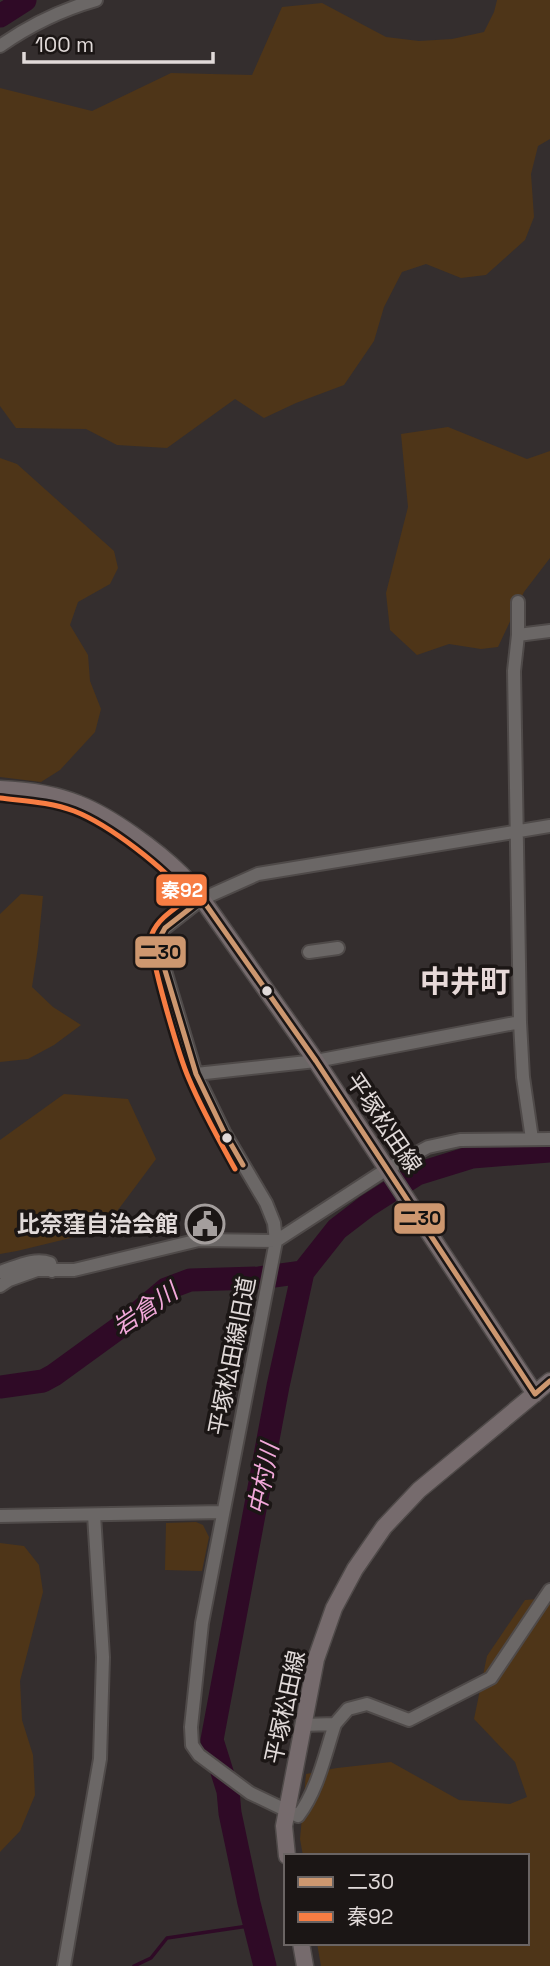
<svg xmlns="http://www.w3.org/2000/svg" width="550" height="1966" viewBox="0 0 550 1966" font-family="'Space Grotesk','Noto Sans JP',sans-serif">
	<rect width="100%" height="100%" fill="#342e2e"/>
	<!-- green -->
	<path fill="#4e3518" d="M 497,0 L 550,0 L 550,139 L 538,146 L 531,174 L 534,217 L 525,240 L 486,275 L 461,278 L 426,264 L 402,272 L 384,307 L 374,341 L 344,385 L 296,403 L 264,418 L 235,399 L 167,448 L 117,445 L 86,429 L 16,428 L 0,406 L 0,88 L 92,111 L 171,73 L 252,75 L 282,7 L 322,3 L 386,37 L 419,41 L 452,39 L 484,32 L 494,12 Z
		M 448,427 L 527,459 L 550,451 L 550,558 L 524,592 L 498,647 L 481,649 L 449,644 L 417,655 L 390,630 L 386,593 L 408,507 L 401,434 Z
		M 0,458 L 17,464 L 114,551 L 118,568 L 110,584 L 78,602 L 70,625 L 88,655 L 90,681 L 101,709 L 95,732 L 60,770 L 41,782 L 0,777 Z
		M 21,894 L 43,896 L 38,947 L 32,987 L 53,1007 L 81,1025 L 54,1045 L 28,1059 L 0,1062 L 0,914 Z
		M 64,1094 L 128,1099 L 156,1159 L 115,1214 L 110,1215 L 87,1234 L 17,1251 L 0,1254 L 0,1140 Z
		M 196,1522 L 203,1525 L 209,1537 L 202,1571 L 165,1570 L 166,1523 Z
		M 0,1543 L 24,1546 L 39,1565 L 43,1592 L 20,1681 L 22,1720 L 33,1755 L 35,1795 L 20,1831 L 0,1852 Z
		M 550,1598 L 550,1966 L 321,1966 L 317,1943 L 527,1943 L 527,1856 L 303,1856 L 300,1839 L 306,1774 L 337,1768 L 391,1762 L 459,1800 L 510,1804 L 527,1797 L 515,1762 L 474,1719 L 487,1656 L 525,1600 Z"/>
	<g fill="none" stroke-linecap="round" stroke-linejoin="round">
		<!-- stream -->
		<path stroke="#2f0a26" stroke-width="3.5" d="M 134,1966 L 151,1958 L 167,1938 L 255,1925"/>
		<!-- river -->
		<path stroke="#2f0a26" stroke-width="23" d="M 0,16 L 25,0
			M 0,1387 L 43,1381 L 54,1375 L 127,1322 L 166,1289 L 190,1280 L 259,1278 L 303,1272
			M 265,1966 L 249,1903 L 230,1813 L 228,1791 L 212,1740 L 278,1386 L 303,1272 L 337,1229 L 367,1206 L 417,1174 L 472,1157 L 550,1151"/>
		<defs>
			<path id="minor" d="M 0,46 C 30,25 61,10 96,0
				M 518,602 L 518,635 L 514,671 L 520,1022 L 523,1077 L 532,1139
				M 518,635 L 550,631
				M 309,952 L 338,948
				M 196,1074 L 316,1061 L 520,1022
				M 0,1272 C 16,1267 34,1257 50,1263 L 52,1271
				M 0,1286 L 9,1280 L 37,1270 L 74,1270 L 199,1240 L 276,1241 L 387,1169 L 428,1147 L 460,1140 L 550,1139
				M 0,1516 L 223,1512
				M 335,1724 C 325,1754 318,1790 298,1816 L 250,1793 L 199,1755 L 192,1745 L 191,1727 L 202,1623 L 276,1241 L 274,1223 L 266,1203 L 224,1132 L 196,1074 L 161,957 L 159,939 L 165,928 L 202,899 L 258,874 L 550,826
				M 302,1725 L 335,1724 L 348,1709 L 367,1704 L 409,1720 L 491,1678 L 550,1590
				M 64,1966 L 100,1759 L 103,1657 L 94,1515"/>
			<path id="major" d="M 0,789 C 26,790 55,794 79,804 C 110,816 157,850 181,874 C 188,881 195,890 202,899 L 316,1061 L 535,1394
				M 287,1856 L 284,1826 L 316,1659 L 334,1608 L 355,1569 L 384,1527 L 419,1490 L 550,1381
				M 301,1943 L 305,1966"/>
		</defs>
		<!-- minor casing -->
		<use href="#minor" stroke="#4f4a49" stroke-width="16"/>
		<!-- major casing -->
		<use href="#major" stroke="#4f4a49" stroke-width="19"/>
		<!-- minor -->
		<use href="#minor" stroke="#6b6766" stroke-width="12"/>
		<!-- major -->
		<use href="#major" stroke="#766b6d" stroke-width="16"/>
		<defs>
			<path id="bus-1" d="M 243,1165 L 224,1132 L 196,1074 L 161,957 L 159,939 L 165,928 L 202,899 L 316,1061 L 535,1394 L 550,1381"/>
			<path id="bus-2" d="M 0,798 C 25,801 51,802 74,811 C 110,825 165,868 189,898 C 176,908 158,918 152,934 C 146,948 181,1061 189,1079 C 202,1110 219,1140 235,1169"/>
		</defs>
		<!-- bus-1 casing -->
		<use href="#bus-1" stroke="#1b1615" stroke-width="10"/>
		<!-- bus-2 casing -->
		<use href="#bus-2" stroke="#1b1615" stroke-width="10"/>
		<!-- bus-1 -->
		<use href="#bus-1" stroke="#cd976f" stroke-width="5"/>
		<!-- bus-2 -->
		<use href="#bus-2" stroke="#f77d43" stroke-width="5"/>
	</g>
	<!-- icons -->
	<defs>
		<symbol id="civic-ring" viewBox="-11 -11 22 22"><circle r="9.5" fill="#1b1615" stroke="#a49e9d" stroke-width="1.5"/><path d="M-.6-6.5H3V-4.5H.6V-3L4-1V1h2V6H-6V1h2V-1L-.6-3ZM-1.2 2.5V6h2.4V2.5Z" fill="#a49e9d"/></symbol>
	</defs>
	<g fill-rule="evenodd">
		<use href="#civic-ring" x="183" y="1202" width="44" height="44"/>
	</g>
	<!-- markers -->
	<g fill="#e1dad9" stroke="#1b1615" stroke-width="2.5">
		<circle cx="267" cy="991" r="6"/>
		<circle cx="227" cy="1138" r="6"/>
	</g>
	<g text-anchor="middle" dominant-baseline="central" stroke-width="7" stroke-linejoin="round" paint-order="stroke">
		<!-- street labels -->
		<g font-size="23" fill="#e1dad9" stroke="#1b1615">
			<text transform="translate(384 1123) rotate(56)">平塚松田線</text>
			<text transform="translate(232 1356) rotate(-79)">平塚松田線旧道</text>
			<text transform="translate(285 1707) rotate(-78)">平塚松田線</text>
		</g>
		<!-- poi labels -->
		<g font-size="23" font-weight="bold" fill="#e1dad9" stroke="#1b1615" text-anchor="end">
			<text x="178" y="1224">比奈窪自治会館</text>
		</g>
		<!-- water labels -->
		<g font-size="24" font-style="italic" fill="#f2a8da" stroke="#1b1615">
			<text transform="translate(145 1309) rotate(-34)">岩倉川</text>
			<text transform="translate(263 1479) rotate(-79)">中村川</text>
		</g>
		<!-- district labels -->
		<g font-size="30" font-weight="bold" fill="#e7d9d8" stroke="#1b1615">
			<text x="465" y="981">中井町</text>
		</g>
	</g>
	<g stroke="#1b1615" stroke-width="2.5">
		<rect x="155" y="873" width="53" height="34" rx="7" fill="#f77d43"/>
		<rect x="134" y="935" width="53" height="34" rx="7" fill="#cd976f"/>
		<rect x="393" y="1202" width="53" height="33" rx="7" fill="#cd976f"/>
	</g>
	<g font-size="19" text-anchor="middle" font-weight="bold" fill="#fff">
		<text x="182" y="897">秦92</text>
	</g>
	<g font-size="19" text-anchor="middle" font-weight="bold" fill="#111">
		<text x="160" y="959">二30</text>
		<text x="420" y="1225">二30</text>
	</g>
	<!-- legend -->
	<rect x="284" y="1854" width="245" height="91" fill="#1b1615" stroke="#6a6463" stroke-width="2"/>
	<rect x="298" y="1877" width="35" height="10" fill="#cd976f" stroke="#6a6463" stroke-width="2"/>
	<text x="347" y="1889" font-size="21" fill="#e1dad9">二30</text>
	<rect x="298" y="1912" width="35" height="10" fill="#f77d43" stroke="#6a6463" stroke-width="2"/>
	<text x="347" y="1924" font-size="21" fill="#e1dad9">秦92</text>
	<!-- scale -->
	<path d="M24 52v10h189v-10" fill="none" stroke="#e1dad9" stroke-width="3.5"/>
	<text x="35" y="52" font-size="21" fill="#e1dad9" stroke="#1b1615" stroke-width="5" paint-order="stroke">100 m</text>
</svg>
